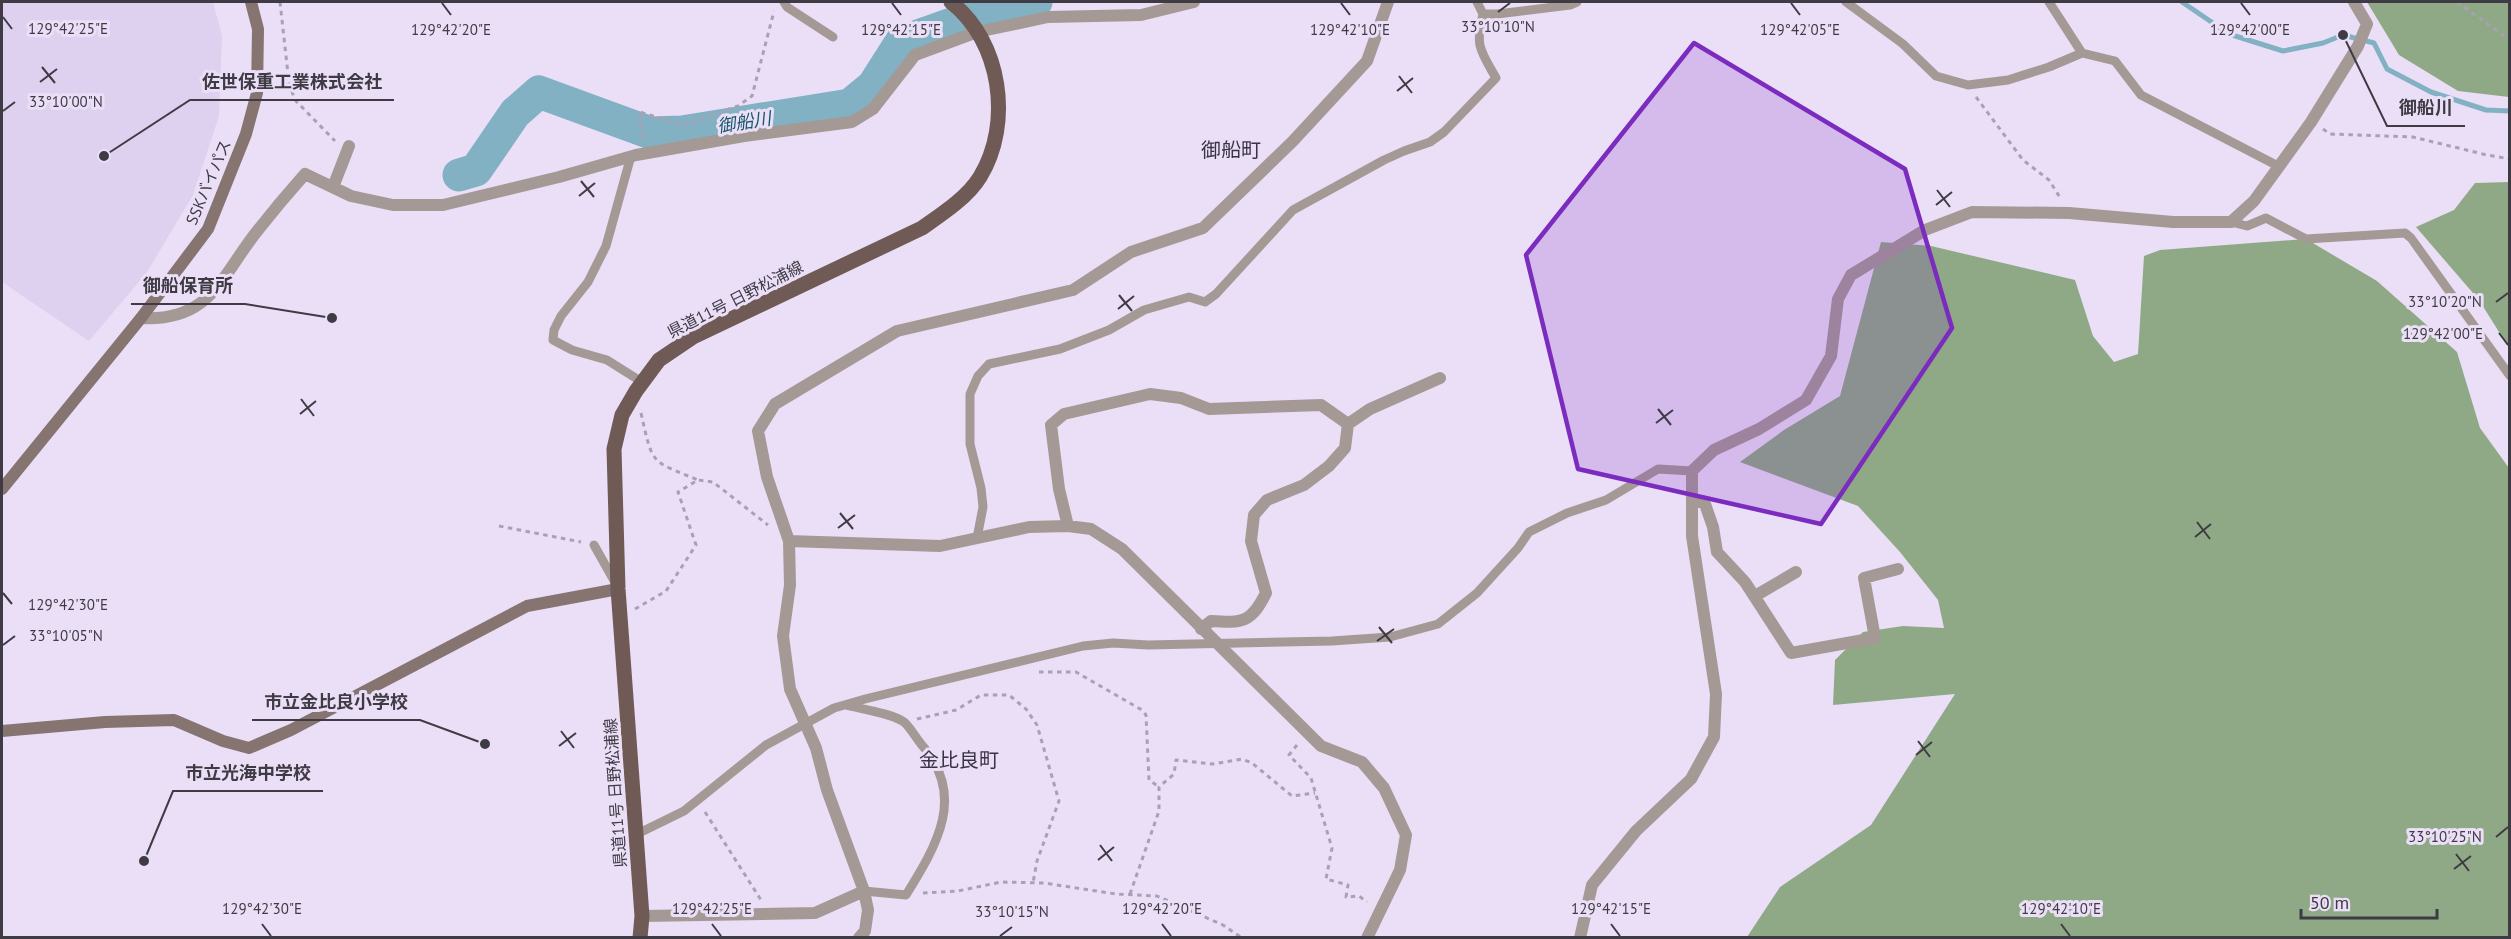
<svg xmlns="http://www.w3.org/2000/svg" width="2511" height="939" viewBox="0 0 2511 939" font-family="'PT Sans','Noto Sans JP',sans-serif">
	<rect width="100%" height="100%" fill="#eadff7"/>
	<!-- built -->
	<path fill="#ded1ef" d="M 2,2 L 213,2 L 222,36 L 219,116 L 193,195 L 147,272 L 89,341 L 2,282 Z"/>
	<!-- forest -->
	<path fill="#8fa986" d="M 2367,2 L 2509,2 L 2509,97 L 2458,91 L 2399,55 Z
		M 2509,182 L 2510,182 L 2509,348 L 2479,300 L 2416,227 L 2454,210 L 2475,183 Z
		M 2306,239 L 2377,281 L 2457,352 L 2480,428 L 2509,468 L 2509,937 L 1747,937 L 1780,887 L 1871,825 L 1955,694 L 1833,705 L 1835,660 L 1863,632 L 1903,626 L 1944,628 L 1938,600 L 1900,552 L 1858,506 L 1740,462 L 1784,430 L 1840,396 L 1881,242 L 1931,246 L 2075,280 L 2093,336 L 2114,362 L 2138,354 L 2144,256 L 2160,250 Z"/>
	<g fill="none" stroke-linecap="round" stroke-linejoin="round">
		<!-- stream -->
		<path stroke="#81b1c3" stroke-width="5" d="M 2182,2 L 2229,34 L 2283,51 L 2323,43 L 2343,35 L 2374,43 L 2387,69 L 2431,92 L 2486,110 L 2510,111"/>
		<!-- river -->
		<path stroke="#81b1c3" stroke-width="33" d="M 459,175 L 476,170 L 515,113 L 539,92 L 651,133 L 682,132 L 850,105 L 873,86 L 901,42 L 994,9 L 1036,2"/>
		<!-- path -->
		<path stroke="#a9a1b3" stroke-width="3" stroke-dasharray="4.5 4.5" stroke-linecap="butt" d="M 280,2 L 289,83 L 295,100 L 335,141
			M 2457,2 L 2510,40
			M 1976,97 L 2023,160 L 2049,180 L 2061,199
			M 2323,129 L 2330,134 L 2413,137 L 2487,155 L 2510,159
			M 642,138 L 640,112 L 683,125 L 738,106 L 752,96 L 774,11
			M 641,413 C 653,466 650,460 698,480
			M 499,526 L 581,542
			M 635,609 L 666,591 L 696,545 L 678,492 L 698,480 L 713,482 L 768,525
			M 1039,672 L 1076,672 L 1142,710 L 1146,715 L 1149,780 L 1159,787
			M 917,719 L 956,710 L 981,695 L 1009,695 L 1026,709 L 1037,725 L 1059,801 L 1037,861 L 1033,883
			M 1297,745 L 1289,755 L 1311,778 L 1332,848 L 1326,879 L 1348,885 L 1346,897 L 1359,896 L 1367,902
			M 705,812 L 761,900
			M 923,893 L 958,891 L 1001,882 L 1044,883 L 1116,894 L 1157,896 L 1223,925 L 1242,938
			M 1130,894 L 1159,811 L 1159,787 L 1174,774 L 1176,760 L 1213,764 L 1242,759 L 1252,763 L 1292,796 L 1315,793"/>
		<!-- lane -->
		<path stroke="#a59996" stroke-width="9" d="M 784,2 L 787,7 L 833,37
			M 1477,2 L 1483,14 L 1497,14 L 1570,5 L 1577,2
			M 1846,2 L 1903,44 L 1936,76 L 1968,85 L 2008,80 L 2049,67 L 2082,53 L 2115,61 L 2141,95 L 2280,167
			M 2049,2 L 2082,53
			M 631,156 L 606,246 L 588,282 L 561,316 L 554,330 L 553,340 L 572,350 L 607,360 L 642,382
			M 2231,222 L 2247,226 L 2266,218 L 2306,239 L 2405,233 L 2411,238 L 2510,376
			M 977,538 L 983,507 L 981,488 L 970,444 L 970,394 L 978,376 L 989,364 L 1060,349 L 1109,330 L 1144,310 L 1189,297 L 1205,302 L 1216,294 L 1293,210 L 1384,160 L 1404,151 L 1430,142 L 1444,132 L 1496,78 C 1480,50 1475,46 1483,14
			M 594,545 L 616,584
			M 846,705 C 861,709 891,713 904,722 C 910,727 916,738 921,744 C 967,795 937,845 906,895 L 864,891
			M 635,835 L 684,811 L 766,745 L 834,708 L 865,699 L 1083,646 L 1113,643 L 1148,645 L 1332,641 L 1390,637 L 1438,624 L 1477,593 L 1518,548 L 1529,532 L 1567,513 L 1606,500 L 1658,469 L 1692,471"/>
		<!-- street -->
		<path stroke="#a59996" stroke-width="12" d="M 333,187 L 349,146
			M 141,318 C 211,322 221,276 258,230 C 273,211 289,192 305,174 L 351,196 L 393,205 L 443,205 L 559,177 L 636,155 L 744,136 L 852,122 L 873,109 L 915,55 L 977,32 L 1048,17 L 1141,15 L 1194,2
			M 1692,498 L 1705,504 L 1713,527 L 1717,552 L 1745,582 L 1791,653 L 1875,638 L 1864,578 L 1898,569
			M 1068,526 L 1059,489 L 1051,425 L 1064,414 L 1150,394 L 1181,398 L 1209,409 L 1321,405 L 1348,424 L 1370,409 L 1440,378
			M 789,541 L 940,546 L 1029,527 L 1068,526 L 1091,529 L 1122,549 L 1321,746 L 1362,762 L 1384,788 L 1406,835 L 1400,870 L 1367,938
			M 1755,596 L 1796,572
			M 1201,629 L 1211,621 C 1243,623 1251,623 1266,593 L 1251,541 L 1254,515 L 1267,500 L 1304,485 L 1329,466 L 1345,448 L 1348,424
			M 642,916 L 815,913 L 864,891
			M 859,938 L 865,931 L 868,910 L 864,891 L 827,790 L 816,748 L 790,689 L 783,636 L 790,585 L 789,541 L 767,477 L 758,431 L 775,404 L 897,331 L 1073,290 L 1131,252 L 1203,228 L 1293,141 L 1367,61 L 1388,2
			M 1580,938 L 1592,885 L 1636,831 L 1691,779 L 1714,737 L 1716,694 L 1692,536 L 1692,471 L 1714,450 L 1759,429 L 1806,400 L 1831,356 L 1838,299 L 1851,275 L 1925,230 L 1972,212 L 2069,213 L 2173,222 L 2231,222 L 2254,201 L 2311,122 L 2358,46 L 2367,24 L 2354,2"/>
		<!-- secondary -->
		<path stroke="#867471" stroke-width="12" d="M 2,489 L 141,318 L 208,229 L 246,134 L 257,93 L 258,29 L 251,2
			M 2,731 L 105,722 L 174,720 L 223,741 L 249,748 L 291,730 L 527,606 L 618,589"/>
		<!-- primary -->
		<path stroke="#6f5a56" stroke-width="15" d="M 640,938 L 642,916 L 618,589 L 614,449 L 622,415 L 636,391 L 659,360 L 693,337 L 922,228 C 942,214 967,198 980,177 C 1013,123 1001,41 951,2"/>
	</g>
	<!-- marked area -->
	<path fill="#7b2cbf" fill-opacity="0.2" stroke="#7b2cbf" stroke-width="4.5" stroke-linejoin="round" d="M 1694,43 L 1905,169 L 1952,328 L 1821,524 L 1578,469 L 1526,255 Z"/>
	<!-- ticks -->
	<path fill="none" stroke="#3f3b44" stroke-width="2" d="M 442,3 L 451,15M 892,3 L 901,15M 1341,3 L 1350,15M 1791,3 L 1800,15M 2241,3 L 2250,15M 1498,12 L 1510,3M 3,17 L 12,29M 42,67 L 55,83M 1399,76 L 1412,93M 40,82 L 57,69M 1397,91 L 1413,78M 3,111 L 15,102M 581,181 L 594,197M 1937,190 L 1950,207M 579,196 L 595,183M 1936,205 L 1952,192M 1119,295 L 1132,311M 2496,302 L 2508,293M 1118,309 L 1134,296M 2499,333 L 2508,345M 301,399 L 314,416M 1658,409 L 1671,425M 300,414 L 316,401M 1656,423 L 1673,410M 840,513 L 853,529M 2197,522 L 2210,539M 838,528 L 855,515M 2195,537 L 2211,524M 3,593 L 12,604M 1379,627 L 1392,643M 1377,641 L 1394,629M 3,645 L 15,636M 561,731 L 574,748M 1918,741 L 1930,757M 559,746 L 576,733M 1916,755 L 1932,742M 2496,837 L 2508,827M 1100,845 L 1112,861M 2456,854 L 2469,871M 1098,860 L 1114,847M 2454,869 L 2471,856M 262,924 L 271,936M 712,924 L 721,936M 1162,924 L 1171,936M 1611,924 L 1620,936M 2061,924 L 2070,936M 1000,936 L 1012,927"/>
	<g text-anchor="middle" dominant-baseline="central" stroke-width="6" stroke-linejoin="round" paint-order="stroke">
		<!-- street labels -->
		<g font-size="16" fill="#3f3b44" stroke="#eadff7">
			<text transform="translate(208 182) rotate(-67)">SSKバイパス</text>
			<text transform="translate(735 299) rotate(-27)">県道11号 日野松浦線</text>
			<text transform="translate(615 793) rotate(-94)">県道11号 日野松浦線</text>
		</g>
		<!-- water labels -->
		<g font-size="18" font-style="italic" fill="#145568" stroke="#eadff7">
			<text transform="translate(744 122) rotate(-9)">御船川</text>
		</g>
		<!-- quarter labels -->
		<g font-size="20" fill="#3b3345" stroke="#eadff7">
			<text x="1231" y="150">御船町</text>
			<text x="959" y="760">金比良町</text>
		</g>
	</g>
	<g font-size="15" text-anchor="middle" fill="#3f3b44" stroke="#eadff7" stroke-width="6" stroke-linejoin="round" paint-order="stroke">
		<text x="1498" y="32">33°10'10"N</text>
		<text x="68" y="34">129°42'25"E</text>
		<text x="451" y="35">129°42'20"E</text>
		<text x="901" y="35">129°42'15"E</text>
		<text x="1350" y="35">129°42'10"E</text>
		<text x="1800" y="35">129°42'05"E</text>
		<text x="2250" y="35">129°42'00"E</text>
		<text x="66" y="107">33°10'00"N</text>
		<text x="2445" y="307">33°10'20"N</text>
		<text x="2443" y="339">129°42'00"E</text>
		<text x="68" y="610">129°42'30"E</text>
		<text x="66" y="641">33°10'05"N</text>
		<text x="2445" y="842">33°10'25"N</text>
		<text x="262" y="914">129°42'30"E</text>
		<text x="712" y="914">129°42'25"E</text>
		<text x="1162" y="914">129°42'20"E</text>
		<text x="1611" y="914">129°42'15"E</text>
		<text x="2061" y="914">129°42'10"E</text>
		<text x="1012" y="917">33°10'15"N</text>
	</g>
	<!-- callouts -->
	<path fill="none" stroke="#3f3b44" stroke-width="2" d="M104 156L190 100H394M2343 35L2387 126H2465M332 318L245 304H131M485 744L420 720H252M144 861L173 791H323"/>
	<g fill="#3f3b44" stroke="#eadff7" stroke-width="2">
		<circle cx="104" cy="156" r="6"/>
		<circle cx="2343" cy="35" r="6"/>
		<circle cx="332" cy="318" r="6"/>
		<circle cx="485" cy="744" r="6"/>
		<circle cx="144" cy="861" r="6"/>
	</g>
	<g font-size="18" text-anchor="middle" font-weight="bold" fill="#3f3b44" stroke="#eadff7" stroke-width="6" stroke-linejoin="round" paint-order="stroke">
		<text x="292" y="88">佐世保重工業株式会社</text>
		<text x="2426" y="114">御船川</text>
		<text x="188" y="292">御船保育所</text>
		<text x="336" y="708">市立金比良小学校</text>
		<text x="248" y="779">市立光海中学校</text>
	</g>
	<!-- border -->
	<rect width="2511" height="939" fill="none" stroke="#3f3b44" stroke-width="6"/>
	<!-- scale -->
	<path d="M2301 909v9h136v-9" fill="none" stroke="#3f3b44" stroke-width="3"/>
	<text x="2310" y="909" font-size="18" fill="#3f3b44" stroke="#eadff7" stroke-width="4.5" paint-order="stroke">50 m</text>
</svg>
